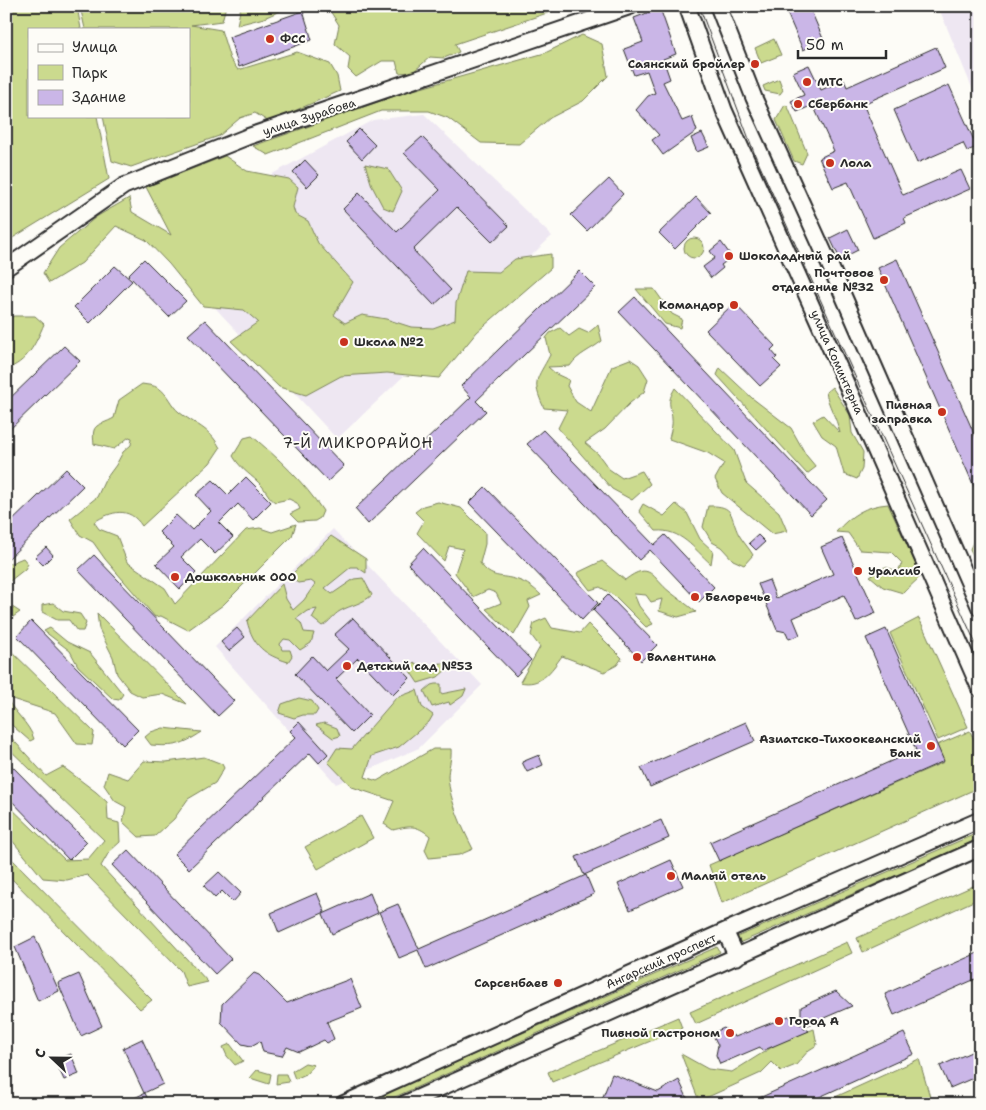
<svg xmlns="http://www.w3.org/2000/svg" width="986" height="1110" viewBox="0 0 986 1110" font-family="'Shantell Sans',sans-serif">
	<rect width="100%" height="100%" fill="#fdfcf7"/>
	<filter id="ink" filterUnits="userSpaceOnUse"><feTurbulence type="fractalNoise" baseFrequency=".02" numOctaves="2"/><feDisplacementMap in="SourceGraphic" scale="10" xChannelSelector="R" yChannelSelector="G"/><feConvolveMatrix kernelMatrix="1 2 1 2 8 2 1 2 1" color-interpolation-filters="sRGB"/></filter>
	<g filter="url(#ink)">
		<!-- built -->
		<path fill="#eee7f2" d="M 938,6 L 980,6 L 980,107 Z
			M 424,114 L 552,236 L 337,439 L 168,257 L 222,201 L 373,120 Z
			M 333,529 L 482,685 L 419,748 L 336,784 L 215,647 Z"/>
		<!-- green -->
		<path fill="#cbda8e" stroke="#7b825c" d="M 6,6 L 77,6 L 81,29 L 29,29 L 29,116 L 97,116 L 109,179 L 6,242 Z
			M 80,6 L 226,6 L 222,21 L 191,25 L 221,30 L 230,59 L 238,70 L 297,52 L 330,64 L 337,76 L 340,91 L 269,122 L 255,113 L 240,118 L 219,136 L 131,167 L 112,161 L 103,116 L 189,116 L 189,29 L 85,29 Z
			M 241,6 L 278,6 L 280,11 L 264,18 L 237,25 Z
			M 327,6 L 568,6 L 455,44 L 459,52 L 444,58 L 430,57 L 413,72 L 399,73 L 396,61 L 382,61 L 356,77 L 348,69 L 350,57 L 335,44 L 339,25 Z
			M 582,35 L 602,44 L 608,76 L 583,101 L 550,118 L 519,144 L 481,143 L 448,118 L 429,111 L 381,111 L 268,155 L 253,146 L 403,93 L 545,53 Z
			M 774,39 L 781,55 L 761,63 L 755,48 Z
			M 779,79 L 783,90 L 780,94 L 765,91 L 763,86 Z
			M 785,105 L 788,107 L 807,153 L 802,164 L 794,161 L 776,120 Z
			M 225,156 L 247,171 L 289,179 L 298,187 L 293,207 L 295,214 L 308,221 L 318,243 L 353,282 L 334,315 L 345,323 L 362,315 L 386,319 L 411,327 L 433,328 L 455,320 L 456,303 L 466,271 L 499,272 L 515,259 L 551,254 L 551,268 L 477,332 L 439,378 L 387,373 L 341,376 L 306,395 L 279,387 L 231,341 L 258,322 L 244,310 L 203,306 L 169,264 L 146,240 L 116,226 L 82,263 L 49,283 L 43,273 L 59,248 L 96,217 L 129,198 L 132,212 L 171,235 L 146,187 Z
			M 365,164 L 388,169 L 402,191 L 393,211 L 383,207 L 372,186 Z
			M684 248a10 10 0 1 1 20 0a10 10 0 1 1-20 0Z
			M 636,289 L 654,289 L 672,314 L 682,319 L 680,328 L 665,324 Z
			M 14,316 L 35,316 L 44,324 C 36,343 27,363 6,369 L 6,319 Z
			M 598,325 L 602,341 C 591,350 578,354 570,366 L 548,367 L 556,374 L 569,380 L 567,386 L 576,402 L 591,412 L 612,366 L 630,359 L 639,365 L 648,379 L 644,392 L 630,403 L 605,429 L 585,443 L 598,454 L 609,469 L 622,478 L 642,471 L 650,484 L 632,500 L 612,489 L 558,428 L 567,410 L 544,408 C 531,380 537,380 550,355 L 546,338 L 550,333 L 560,328 L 569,336 L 579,329 L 588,333 Z
			M 720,368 L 752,398 L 791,428 L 806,455 L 816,467 L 807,474 L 717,375 Z
			M 142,384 C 147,385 154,385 158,388 C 167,392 171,406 179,412 C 195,425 209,427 220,448 L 210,463 L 142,526 C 129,506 112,511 94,522 L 99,529 L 117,536 L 127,562 L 165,588 L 175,604 L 246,530 L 260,528 L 272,532 L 296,524 L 292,536 L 223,605 L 188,630 L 161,616 L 155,617 L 105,559 L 93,542 L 80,535 L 70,519 L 97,497 L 105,480 L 116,465 L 123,452 L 131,445 L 132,438 L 129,437 L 114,449 L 94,444 C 91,422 98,427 114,418 L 119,400 Z
			M 832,387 L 850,415 L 852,433 L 863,452 L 862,469 L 857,479 L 844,474 L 836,446 L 822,436 L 813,421 L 823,415 L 840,433 C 836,416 828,406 826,392 Z
			M 675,388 L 734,450 L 746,483 L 779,512 L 787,531 L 772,534 L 722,493 L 715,479 L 724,463 L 708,453 L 669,439 C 670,433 673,425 672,419 C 671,403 666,404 675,388 Z
			M 252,436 C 278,458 304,482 323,511 L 320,518 L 315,521 L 298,522 L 290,514 L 300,509 L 297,503 L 289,499 L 275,502 C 268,497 267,492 262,486 C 252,475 242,471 233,456 L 244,438 Z
			M 438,502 L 461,508 L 485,532 L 485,544 L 480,563 C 492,580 500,574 518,580 C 527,583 534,588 541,595 L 528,601 L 530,607 L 514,635 L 486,609 L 501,603 L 496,593 L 488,590 L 473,597 L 455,573 L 463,549 L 449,546 L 444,561 L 417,533 L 424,521 L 415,512 L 423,506 Z
			M 643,504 L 664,516 L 676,504 L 687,513 L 700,539 L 713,551 L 711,564 C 693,548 681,529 656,531 L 639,511 Z
			M 888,504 L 921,576 L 903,593 L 883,587 L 870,576 L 885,567 L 898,571 L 902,563 L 891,552 L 860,550 L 848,533 L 836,532 C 851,515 865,506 888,504 Z
			M 708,506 C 736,505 729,516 739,535 C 743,542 749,548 753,555 L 744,565 L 733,560 L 721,547 L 712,542 L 703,527 Z
			M 331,536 L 366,559 L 366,573 L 357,567 L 351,567 L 325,588 L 332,594 L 354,579 L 363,578 L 372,595 C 362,604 351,605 340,611 C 333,615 330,622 322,626 L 312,618 L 317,609 L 307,611 L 296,619 L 301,623 L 304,632 L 314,633 L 311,643 L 300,650 L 290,640 L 284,639 L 280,644 L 282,650 L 290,650 L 292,656 L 288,662 C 265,655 253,646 247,621 L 282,584 L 286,599 L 293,610 L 304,600 L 315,584 L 311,581 L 298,583 L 289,577 Z
			M 980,538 L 980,552 L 973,555 L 970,549 L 974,540 Z
			M 23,558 L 28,564 L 25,569 L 6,584 L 6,565 Z
			M 602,561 L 625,580 C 651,560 652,578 670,592 C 679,599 688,605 696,612 L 678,617 L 659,611 L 662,599 L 651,602 L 646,595 L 634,594 L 639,606 L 653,624 L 646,627 L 616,597 L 600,587 L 590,590 L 577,573 Z
			M 6,603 L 20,612 L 6,622 Z
			M 53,603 L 63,611 L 80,614 L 86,623 L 83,631 L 77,631 L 69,620 L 57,620 L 42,612 L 42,605 Z
			M 97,613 L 187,704 L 162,694 L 142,697 L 130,691 L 117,674 L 113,657 L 99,629 Z
			M 546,618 L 552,628 L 580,633 L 588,624 L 622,658 L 617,665 L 604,672 L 562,656 C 551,671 541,687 520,682 L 540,647 L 531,635 L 534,623 Z
			M 919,618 L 968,727 L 938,740 L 890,633 Z
			M 50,628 L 67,642 L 90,653 L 123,694 L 119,700 L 113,699 L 78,666 L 70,651 L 44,631 Z
			M 6,646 L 94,732 L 92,745 L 77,744 L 55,713 L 6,697 Z
			M 414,662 L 423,669 L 441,663 L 446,664 L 447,669 L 438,677 L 418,683 L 408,668 Z
			M 435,684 L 441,684 L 441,694 L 466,689 L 463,696 L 450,705 L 449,702 L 432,707 L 424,691 L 431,685 Z
			M 417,690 L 422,707 L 433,715 L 429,722 L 399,747 L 372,756 L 365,777 L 377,781 L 433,749 L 451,749 C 452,759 448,768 448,777 C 450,802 462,827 473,849 L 459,855 L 429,858 L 425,850 L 430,836 C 416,824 409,826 393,830 L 384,824 L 394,801 L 352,787 L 328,762 L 337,748 L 352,749 L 396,698 Z
			M 6,697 C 14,713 29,723 34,739 L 30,741 L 6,720 Z
			M 299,698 L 312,701 L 318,710 L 315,715 L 303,715 L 294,718 L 279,713 L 282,704 Z
			M 324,723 L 337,728 L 340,736 L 333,738 L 316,725 Z
			M 163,728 L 202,732 C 182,745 175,747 151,745 L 145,737 L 151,732 Z
			M 970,731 L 980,753 L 980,787 L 722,903 L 709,865 L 944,762 L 937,745 Z
			M 6,732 L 46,776 L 63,767 L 96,792 L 107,802 L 108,820 L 119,823 L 120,842 L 109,852 L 101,866 L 208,982 L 187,987 L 181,971 L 87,875 L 67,880 L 43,878 L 6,833 L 6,803 L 65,860 L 88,859 L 104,840 L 6,746 Z
			M 204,757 L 222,764 L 224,768 L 215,783 L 188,799 L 174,819 L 155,836 L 139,837 L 123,822 L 126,807 L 115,801 L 104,785 L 108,772 L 128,779 L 144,761 L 166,762 Z
			M 361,816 L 373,838 L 318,869 L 305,847 Z
			M 980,832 L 980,839 L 739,943 L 737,937 Z
			M 6,853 L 152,1000 L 140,1009 L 6,873 Z
			M 980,883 L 980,898 L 863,952 L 857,938 Z
			M 847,942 L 852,953 L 696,1024 L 690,1012 Z
			M 717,947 L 720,952 L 379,1104 L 362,1104 Z
			M 678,1017 L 682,1028 L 552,1082 L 548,1072 Z
			M 814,1029 L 817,1045 L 809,1050 L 796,1065 L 781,1071 L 772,1062 L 761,1073 L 699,1101 L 681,1054 L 708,1069 L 732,1072 L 780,1042 Z
			M 230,1044 L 243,1061 L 235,1065 L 227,1056 L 223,1047 Z
			M 919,1059 L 932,1104 L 820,1104 Z
			M 305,1063 L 314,1065 L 306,1074 L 295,1079 L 292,1071 Z
			M 257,1070 L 271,1074 L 269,1084 L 250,1078 Z
			M 277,1074 L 286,1074 L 289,1082 L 276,1084 Z"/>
		<!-- building -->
		<path fill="#cab6e7" stroke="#2b2b2b" d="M 784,6 L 809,6 L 824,41 L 803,50 Z
			M 660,8 L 676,54 L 663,59 L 670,79 L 663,82 L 682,121 L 692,117 L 697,131 L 663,155 L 652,140 L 659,135 L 636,110 L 648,96 L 655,93 L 647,71 L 634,75 L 624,49 L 643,42 L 634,18 Z
			M 303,11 L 312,40 L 239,67 L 229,37 Z
			M 936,47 L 945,68 L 863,104 L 903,195 L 961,170 L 970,189 L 904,218 L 906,223 L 873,238 L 848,182 L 833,188 L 819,158 L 834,151 L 813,105 L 797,112 L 791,101 L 804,95 L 793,72 L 809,65 L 821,90 L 844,80 L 847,87 Z
			M 949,85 L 977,147 L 967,151 L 963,143 L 917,163 L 894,110 Z
			M 359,129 L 375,145 L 362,159 L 346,142 Z
			M 702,133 L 709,147 L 697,152 L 691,138 Z
			M 422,137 L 509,226 L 492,242 L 457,207 L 413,250 L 451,290 L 434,305 L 343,209 L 359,193 L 397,232 L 440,190 L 404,153 Z
			M 305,160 L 319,175 L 307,187 L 293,172 Z
			M 609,179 L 623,194 L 587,231 L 571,215 Z
			M 696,197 L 711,213 L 675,249 L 659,233 Z
			M 848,229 L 858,250 L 840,259 L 830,238 Z
			M 721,242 L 732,257 L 721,265 L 723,268 L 711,278 L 703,267 L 715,258 L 710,251 Z
			M 144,259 L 186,301 L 169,317 L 128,275 Z
			M 897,259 L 980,447 L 980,500 L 878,268 Z
			M 115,266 L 132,281 L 90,323 L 74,307 Z
			M 579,271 L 595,287 L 476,401 L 486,411 L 368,524 L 355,509 L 471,397 L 461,386 Z
			M 635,297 L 827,500 L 811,515 L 619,312 Z
			M 734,303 L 775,346 L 771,350 L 777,357 L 774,360 L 781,367 L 760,386 L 706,330 Z
			M 205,320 L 344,466 L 328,481 L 188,335 Z
			M 64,346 L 80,361 L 6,433 L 6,402 Z
			M 543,430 L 654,545 L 665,535 L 714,587 L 699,602 L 650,550 L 639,560 L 527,444 Z
			M 66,469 L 83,486 L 6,561 L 6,527 Z
			M 246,477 L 271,502 L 253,520 L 238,504 L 219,523 L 233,537 L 215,554 L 200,539 L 181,557 L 196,572 L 180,589 L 156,564 L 174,547 L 159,532 L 176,515 L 192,530 L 211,511 L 196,495 L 213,480 L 228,495 Z
			M 485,487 L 598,603 L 582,620 L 469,503 Z
			M 758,535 L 765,542 L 756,550 L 749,543 Z
			M 842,538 L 876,613 L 856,622 L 844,595 L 793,618 L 800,635 L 789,639 L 786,632 L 777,630 L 758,584 L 769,580 L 776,598 L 779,597 L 833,574 L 821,547 Z
			M 46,547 L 53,555 L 43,565 L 35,557 Z
			M 423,548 L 531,660 L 516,676 L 408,564 Z
			M 94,555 L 234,701 L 218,716 L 78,570 Z
			M 608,595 L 657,645 L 641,661 L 593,610 Z
			M 353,618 L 410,678 L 393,695 L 358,658 L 336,679 L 370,715 L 352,733 L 295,674 L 312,656 L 326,671 L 349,649 L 334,635 Z
			M 31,621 L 138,730 L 123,745 L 17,636 Z
			M 237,628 L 245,637 L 229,651 L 221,642 Z
			M 886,629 L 944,761 L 719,861 L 710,842 L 916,750 L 866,638 Z
			M 299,722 L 328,754 L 319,763 L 310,753 L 189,869 L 174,854 L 296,737 L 290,731 Z
			M 746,722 L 755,741 L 650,787 L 641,768 Z
			M 539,755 L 543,765 L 527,772 L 522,762 Z
			M 6,760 L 87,842 L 69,860 L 6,795 Z
			M 661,820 L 669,838 L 584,875 L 576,857 Z
			M 128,850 L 231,959 L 215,974 L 112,865 Z
			M 671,860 L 683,886 L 630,910 L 618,884 Z
			M 219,872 L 241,893 L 233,902 L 222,891 L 215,898 L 204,886 Z
			M 586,875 L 594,894 L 426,969 L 418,950 L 399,958 L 379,912 L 398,904 L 419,949 Z
			M 317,893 L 325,912 L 279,933 L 271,913 Z
			M 370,893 L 378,913 L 332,934 L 323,914 Z
			M 35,937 L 59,991 L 38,1001 L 15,947 Z
			M 980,952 L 980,977 L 894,1015 L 885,994 Z
			M 254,973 L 259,975 L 287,1003 L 350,979 L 362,1008 L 327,1022 L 334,1039 L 327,1043 L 324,1040 L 299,1052 L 287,1047 L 282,1056 L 263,1052 L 260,1041 L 251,1046 L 242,1044 L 221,1022 L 222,1004 Z
			M 79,974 L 102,1026 L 81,1036 L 58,983 Z
			M 836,991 L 852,1006 L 803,1027 L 809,1031 L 762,1051 L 760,1047 L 720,1064 L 716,1055 L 718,1045 L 712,1033 L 724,1028 L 735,1037 L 789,1016 L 801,1025 L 801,1007 Z
			M 904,1033 L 914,1054 L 804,1104 L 746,1104 Z
			M 142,1039 L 163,1084 L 144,1093 L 123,1048 Z
			M 980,1048 L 980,1075 L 950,1088 L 940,1066 Z
			M 71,1054 L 79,1074 L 64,1080 L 55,1060 Z
			M 612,1074 L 658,1092 L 679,1080 L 690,1104 L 600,1104 Z
			M 145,1093 L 150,1104 L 121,1104 Z"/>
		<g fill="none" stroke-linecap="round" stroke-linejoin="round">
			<defs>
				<path id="minor" d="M 687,6 L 724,110 L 842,374 L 980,689
					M 718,6 L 754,98 L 836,279 L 980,608
					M 6,268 L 124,186 L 247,137 L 631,6
					M 725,931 L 737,957
					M 343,1104 L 725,931 L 980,820
					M 404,1104 L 980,848"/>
			</defs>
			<!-- minor casing -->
			<use href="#minor" stroke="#2b2b2b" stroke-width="19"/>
			<!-- minor -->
			<use href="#minor" stroke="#fdfcf7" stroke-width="15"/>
			<!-- tram -->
			<path stroke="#2b2b2b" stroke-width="1" d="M 699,6 L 755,155 L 980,653"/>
		</g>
	</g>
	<!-- markers -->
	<g fill="#c8321e" stroke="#fdfcf7" stroke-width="2">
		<circle cx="270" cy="39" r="5"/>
		<circle cx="755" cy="64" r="5"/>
		<circle cx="807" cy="82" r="5"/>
		<circle cx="798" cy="104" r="5"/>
		<circle cx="830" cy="163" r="5"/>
		<circle cx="729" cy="256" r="5"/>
		<circle cx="884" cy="280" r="5"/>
		<circle cx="734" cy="305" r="5"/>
		<circle cx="344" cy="342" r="5"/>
		<circle cx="942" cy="412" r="5"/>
		<circle cx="858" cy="571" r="5"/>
		<circle cx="175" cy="577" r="5"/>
		<circle cx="695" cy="597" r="5"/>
		<circle cx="637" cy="657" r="5"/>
		<circle cx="347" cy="666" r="5"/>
		<circle cx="931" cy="746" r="5"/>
		<circle cx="671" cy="876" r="5"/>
		<circle cx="558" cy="983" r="5"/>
		<circle cx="779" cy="1021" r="5"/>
		<circle cx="730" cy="1033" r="5"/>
	</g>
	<g text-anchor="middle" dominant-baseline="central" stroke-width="4" stroke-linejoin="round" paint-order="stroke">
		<!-- poi labels -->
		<g font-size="12" font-weight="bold" fill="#2b2b2b" stroke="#fdfcf7" text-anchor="start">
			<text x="280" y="39">ФСС</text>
			<text x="745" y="64" text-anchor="end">Саянский бройлер</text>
			<text x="817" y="82">МТС</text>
			<text x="808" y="104">Сбербанк</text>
			<text x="840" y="163">Лола</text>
			<text x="739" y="256">Шоколадный рай</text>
			<text x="874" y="273" text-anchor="end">Почтовое<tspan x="874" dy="14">отделение №32</tspan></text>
			<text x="724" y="305" text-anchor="end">Командор</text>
			<text x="354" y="342">Школа №2</text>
			<text x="932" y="405" text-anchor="end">Пивная<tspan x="932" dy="14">заправка</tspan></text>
			<text x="868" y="571">Уралсиб</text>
			<text x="185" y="577">Дошкольник ООО</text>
			<text x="705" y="597">Белоречье</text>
			<text x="647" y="657">Валентина</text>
			<text x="357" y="666">Детский сад №53</text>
			<text x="921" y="739" text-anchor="end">Азиатско-Тихоокеанский<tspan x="921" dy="14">Банк</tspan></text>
			<text x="681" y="876">Малый отель</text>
			<text x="548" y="983" text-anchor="end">Сарсенбаев</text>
			<text x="789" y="1021">Город А</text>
			<text x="720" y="1033" text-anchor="end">Пивной гастроном</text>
		</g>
		<!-- street labels -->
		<g font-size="12" fill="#2b2b2b" stroke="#fdfcf7">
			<text transform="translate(309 117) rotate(-18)">улица Зурабова</text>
			<text transform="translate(837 362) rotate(66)">улица Коминтерна</text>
			<text transform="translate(661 961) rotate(-24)">Ангарский проспект</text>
		</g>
		<!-- quarter labels -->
		<g font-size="15" letter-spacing="1" fill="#2b2b2b" stroke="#fdfcf7">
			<text x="358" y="443">7-Й МИКРОРАЙОН</text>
		</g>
	</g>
	<!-- margin -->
	<rect width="986" height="1110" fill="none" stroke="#fdfcf7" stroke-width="25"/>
	<rect x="12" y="12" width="961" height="1085" fill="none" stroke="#2b2b2b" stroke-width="2" filter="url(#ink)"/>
	<!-- legend -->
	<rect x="28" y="28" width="162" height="90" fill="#fdfcf7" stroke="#a9a8a5"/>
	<rect x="38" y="44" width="25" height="8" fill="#fdfcf7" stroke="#a9a8a5"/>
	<text x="72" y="52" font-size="15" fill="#2b2b2b">Улица</text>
	<rect x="38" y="65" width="25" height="15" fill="#cbda8e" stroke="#a9a8a5"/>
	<text x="72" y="78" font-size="15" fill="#2b2b2b">Парк</text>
	<rect x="38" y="90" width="25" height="15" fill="#cab6e7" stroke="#a9a8a5"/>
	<text x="72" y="102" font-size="15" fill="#2b2b2b">Здание</text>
	<!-- north arrow -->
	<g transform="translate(52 1058) rotate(292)" stroke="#fdfcf7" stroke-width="4" paint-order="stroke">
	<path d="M0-4L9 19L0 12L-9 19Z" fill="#2b2b2b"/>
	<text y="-8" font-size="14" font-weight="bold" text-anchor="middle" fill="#2b2b2b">С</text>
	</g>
	<!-- scale -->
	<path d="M798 50v8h88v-8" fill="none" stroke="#2b2b2b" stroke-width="2.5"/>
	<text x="806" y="50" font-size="15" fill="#2b2b2b" stroke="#fdfcf7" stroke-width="4" paint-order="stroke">50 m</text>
</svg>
